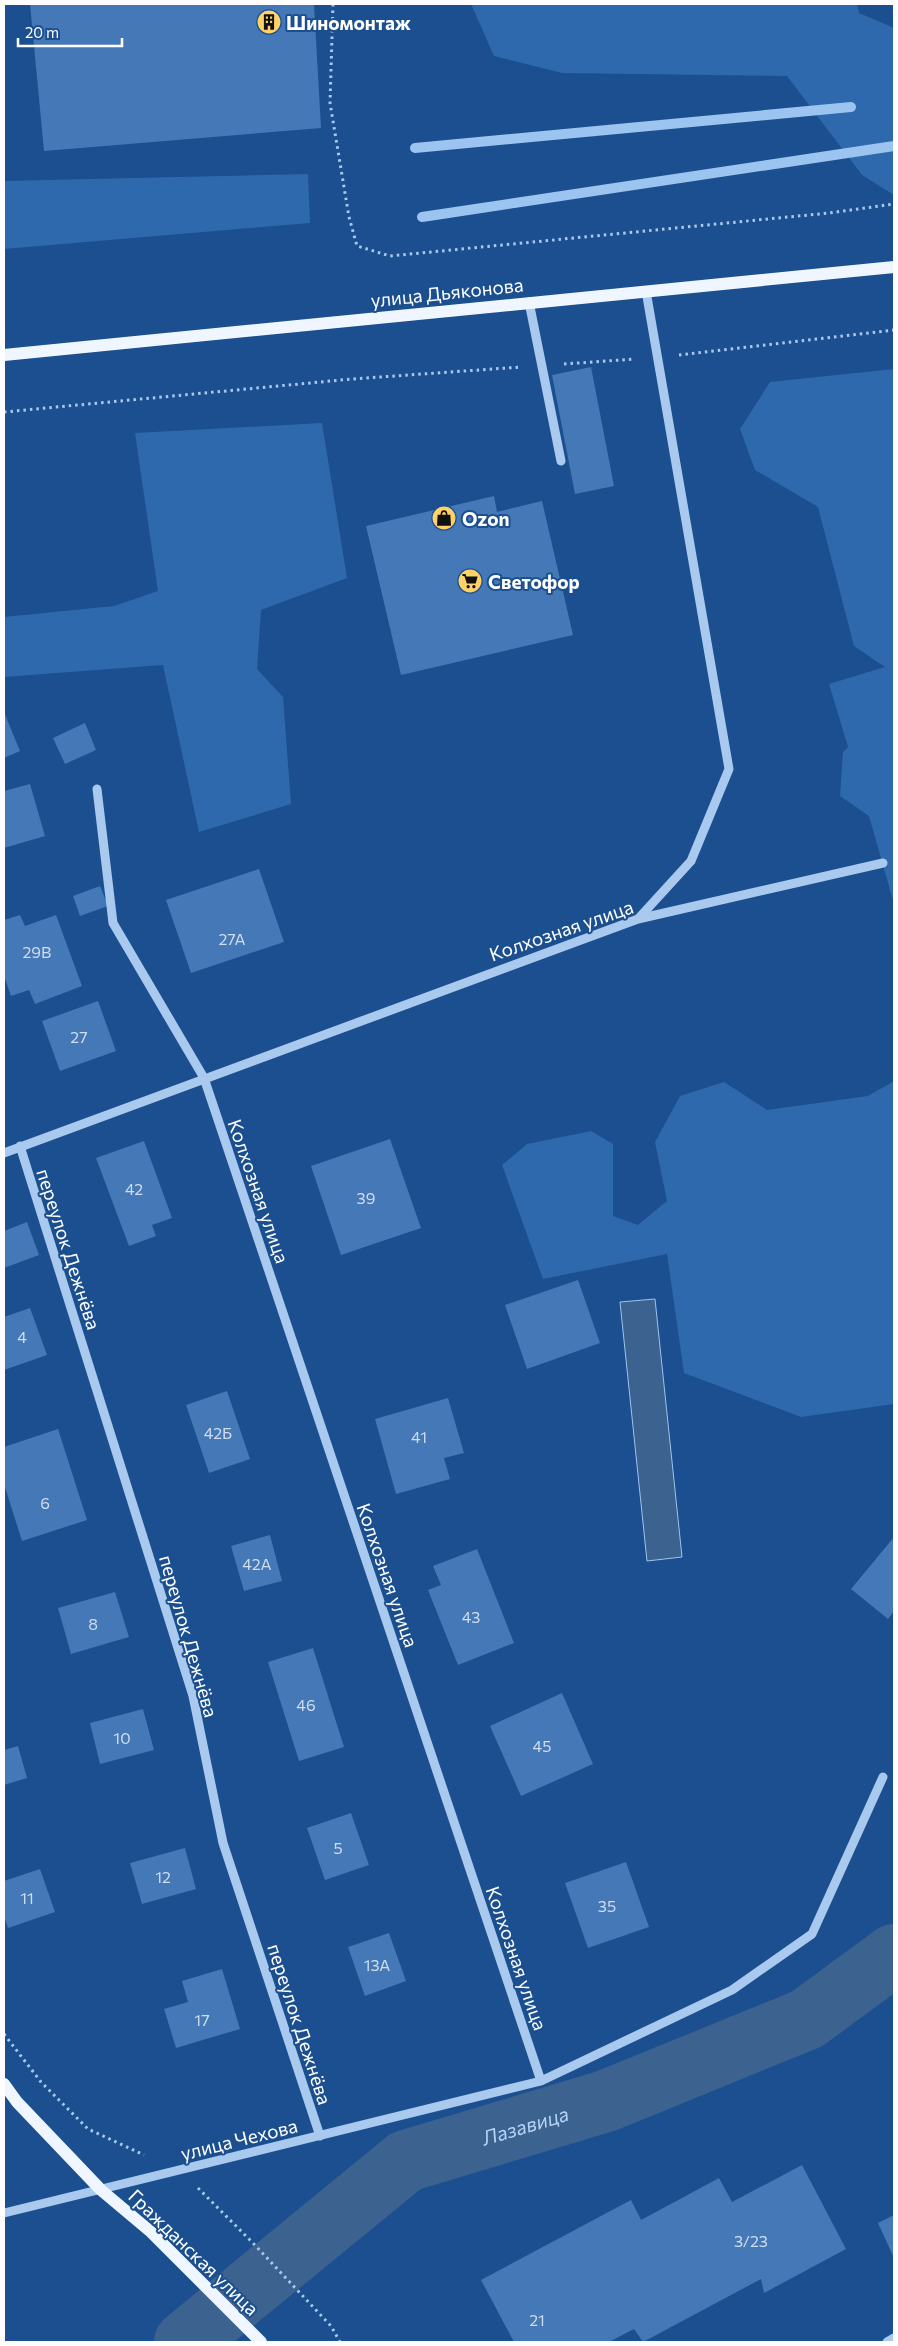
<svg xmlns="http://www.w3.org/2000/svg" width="898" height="2346" viewBox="0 0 898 2346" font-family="Commissioner,sans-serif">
	<rect width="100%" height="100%" fill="#1b4f8f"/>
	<!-- green -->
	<path fill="#2e69ad" d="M 471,4 L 857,4 L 859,13 L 894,28 L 894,195 L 862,175 L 787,76 L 562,73 L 494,56 Z
		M 308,174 L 310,223 L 4,249 L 4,181 Z
		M 894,369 L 894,904 L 869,816 L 840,796 L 843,752 L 848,747 L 829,684 L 885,667 L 854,646 L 818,507 L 755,470 L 740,429 L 770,382 Z
		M 322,423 L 347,578 L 261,610 L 257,669 L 283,697 L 291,804 L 199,832 L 163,665 L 4,677 L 4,617 L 114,606 L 158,591 L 135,433 Z
		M 894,1081 L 894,1404 L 801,1417 L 684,1373 L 667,1254 L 543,1279 L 502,1165 L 527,1144 L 591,1131 L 613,1144 L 613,1216 L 638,1225 L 667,1201 L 655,1142 L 680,1096 L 724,1082 L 767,1110 L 868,1096 Z"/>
	<!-- water -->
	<path fill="#3c6290" stroke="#9cc4f0" d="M 655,1299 L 682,1557 L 647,1561 L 620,1302 Z"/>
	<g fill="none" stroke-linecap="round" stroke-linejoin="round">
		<!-- stream -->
		<path stroke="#9cc4f0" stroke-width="10" d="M 415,148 L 851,107
			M 422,217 L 894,146"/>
		<!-- river -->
		<path stroke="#3c6290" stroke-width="62" id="s1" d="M 185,2342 L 406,2161 L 606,2101 L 807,2019 L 894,1955"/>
	</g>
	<!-- building -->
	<path fill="#4478b7" d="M 30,4 L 314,4 L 321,128 L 44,151 Z
		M 591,367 L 614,486 L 575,494 L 552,375 Z
		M 494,496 L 497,512 L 542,501 L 573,635 L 401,675 L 366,526 Z
		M 4,712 L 20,751 L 4,758 Z
		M 85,723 L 96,750 L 65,764 L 53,738 Z
		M 30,784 L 45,836 L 4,848 L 4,791 Z
		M 259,869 L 284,942 L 191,973 L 166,900 Z
		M 100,886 L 108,906 L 80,916 L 73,896 Z
		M 20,915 L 25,926 L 56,915 L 82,986 L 35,1004 L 29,990 L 11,996 L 4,976 L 4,920 Z
		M 98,1001 L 116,1051 L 60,1071 L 42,1021 Z
		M 390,1139 L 421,1228 L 341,1255 L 311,1166 Z
		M 144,1141 L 172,1218 L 152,1225 L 156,1236 L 129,1246 L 96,1158 Z
		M 27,1222 L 39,1255 L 4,1268 L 4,1231 Z
		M 578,1280 L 600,1343 L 527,1369 L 505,1305 Z
		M 30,1308 L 47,1355 L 4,1370 L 4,1317 Z
		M 227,1391 L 250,1459 L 209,1473 L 186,1405 Z
		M 448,1398 L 464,1453 L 444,1458 L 450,1479 L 396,1494 L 375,1419 Z
		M 58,1429 L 87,1520 L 22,1541 L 4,1484 L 4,1447 Z
		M 270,1535 L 282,1581 L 244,1591 L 231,1546 Z
		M 894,1537 L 894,1611 L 888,1619 L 851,1589 Z
		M 477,1549 L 514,1643 L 458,1665 L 428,1590 L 441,1585 L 433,1566 Z
		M 115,1592 L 129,1637 L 71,1654 L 58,1608 Z
		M 313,1648 L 344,1747 L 299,1761 L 268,1662 Z
		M 562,1693 L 593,1764 L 521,1796 L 490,1726 Z
		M 143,1709 L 154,1750 L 100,1764 L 90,1723 Z
		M 18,1746 L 27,1778 L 4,1785 L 4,1750 Z
		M 351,1813 L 369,1865 L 325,1880 L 307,1828 Z
		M 185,1848 L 196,1889 L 142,1904 L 130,1863 Z
		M 626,1862 L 649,1927 L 588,1948 L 565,1883 Z
		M 40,1869 L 55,1912 L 8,1928 L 4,1916 L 4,1881 Z
		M 389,1933 L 406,1981 L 365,1996 L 348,1947 Z
		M 222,1969 L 240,2029 L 176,2048 L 164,2009 L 188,2002 L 182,1981 Z
		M 802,2165 L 846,2249 L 764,2293 L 761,2279 L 643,2342 L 634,2329 L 609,2342 L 514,2342 L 481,2280 L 631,2200 L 641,2220 L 719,2178 L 732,2202 Z
		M 894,2215 L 894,2258 L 878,2223 Z"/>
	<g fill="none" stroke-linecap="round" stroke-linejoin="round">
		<!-- path -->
		<path stroke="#a9c9ee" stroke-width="3" stroke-dasharray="2.5 4" stroke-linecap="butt" d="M 333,4 L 330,103 L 349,217 L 357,246 L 390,256 L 829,213 L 894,204
			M 679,355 L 894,330
			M 564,364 L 635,359
			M 4,412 L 352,379 L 521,367
			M 4,2034 L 41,2082 L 88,2129 L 144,2155
			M 198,2188 L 252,2242 L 331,2326 L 340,2342"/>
		<!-- minor -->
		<path stroke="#a9c9ee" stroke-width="9" d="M 529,302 L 561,461
			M 97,789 L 113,923 L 204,1078 L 541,2081
			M 638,919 L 691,861 L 729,769 L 646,291
			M 20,1146 L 193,1696 L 223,1843 L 320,2136
			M 4,1153 L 638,919 L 883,863
			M 4,2213 L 541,2081 L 732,1990 L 812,1934 L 883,1777
			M 887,2342 L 894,2338"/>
		<!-- major -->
		<path stroke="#f0f6ff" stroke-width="12" d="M 4,355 L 894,267
			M 4,2084 L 17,2102 L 101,2190 L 151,2232 L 261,2342"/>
	</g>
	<!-- icons -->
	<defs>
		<symbol id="building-disc" viewBox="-11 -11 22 22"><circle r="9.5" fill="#ffd166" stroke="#1b4f8f"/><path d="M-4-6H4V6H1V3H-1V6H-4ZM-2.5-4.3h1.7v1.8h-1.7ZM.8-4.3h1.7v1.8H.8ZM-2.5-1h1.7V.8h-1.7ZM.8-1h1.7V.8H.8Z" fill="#111"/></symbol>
		<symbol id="shop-disc" viewBox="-11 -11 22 22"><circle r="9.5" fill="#ffd166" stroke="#1b4f8f"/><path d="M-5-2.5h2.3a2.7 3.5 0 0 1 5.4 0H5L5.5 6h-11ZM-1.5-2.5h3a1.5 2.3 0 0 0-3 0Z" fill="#111"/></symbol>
		<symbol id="supermarket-disc" viewBox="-11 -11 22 22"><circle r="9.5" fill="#ffd166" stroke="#1b4f8f"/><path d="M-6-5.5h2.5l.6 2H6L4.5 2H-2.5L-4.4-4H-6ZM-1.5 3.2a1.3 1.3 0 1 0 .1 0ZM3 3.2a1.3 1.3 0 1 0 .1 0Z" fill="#111"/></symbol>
	</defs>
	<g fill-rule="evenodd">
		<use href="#building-disc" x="255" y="8" width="28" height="28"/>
		<use href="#shop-disc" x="430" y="504" width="28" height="28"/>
		<use href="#supermarket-disc" x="456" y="567" width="28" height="28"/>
	</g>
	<g text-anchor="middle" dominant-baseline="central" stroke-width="4" stroke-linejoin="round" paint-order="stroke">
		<!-- number labels -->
		<g font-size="16" fill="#d0dded">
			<text x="232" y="938">27А</text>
			<text x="37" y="951">29В</text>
			<text x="79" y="1036">27</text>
			<text x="134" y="1188">42</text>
			<text x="366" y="1197">39</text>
			<text x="22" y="1336">4</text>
			<text x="218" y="1432">42Б</text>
			<text x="419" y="1436">41</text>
			<text x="45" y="1502">6</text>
			<text x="257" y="1563">42А</text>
			<text x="471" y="1616">43</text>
			<text x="93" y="1623">8</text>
			<text x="306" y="1704">46</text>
			<text x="122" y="1737">10</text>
			<text x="542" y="1745">45</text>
			<text x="338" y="1847">5</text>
			<text x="163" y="1876">12</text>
			<text x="27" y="1897">11</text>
			<text x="607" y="1905">35</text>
			<text x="377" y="1964">13А</text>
			<text x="202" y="2019">17</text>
			<text x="751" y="2240">3/23</text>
			<text x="537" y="2319">21</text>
		</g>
		<!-- poi labels -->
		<g font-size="19" font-weight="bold" fill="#fff" stroke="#1b4f8f" text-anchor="start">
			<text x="286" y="22">Шиномонтаж</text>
			<text x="462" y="518">Ozon</text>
			<text x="488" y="581">Светофор</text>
		</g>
		<!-- street labels -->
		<g font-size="19" fill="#fff" stroke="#1b4f8f">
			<text transform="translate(447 292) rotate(-6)">улица Дьяконова</text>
			<text transform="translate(561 930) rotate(-19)">Колхозная улица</text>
			<text transform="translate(259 1191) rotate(71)">Колхозная улица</text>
			<text transform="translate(69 1249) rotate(72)">переулок Дежнёва</text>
			<text transform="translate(388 1575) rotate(71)">Колхозная улица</text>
			<text transform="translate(189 1636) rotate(74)">переулок Дежнёва</text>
			<text transform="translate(517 1958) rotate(71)">Колхозная улица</text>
			<text transform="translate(300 2024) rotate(72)">переулок Дежнёва</text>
			<text transform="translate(239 2139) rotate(-14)">улица Чехова</text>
			<text transform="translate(194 2252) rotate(44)">Гражданская улица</text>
		</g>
		<!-- water labels -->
		<g font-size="20" font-style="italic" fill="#b5d3f5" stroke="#1b4f8f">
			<text stroke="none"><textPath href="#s1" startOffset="410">Лазавица</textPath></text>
		</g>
	</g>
	<!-- border -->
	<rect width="898" height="2346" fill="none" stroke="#ffffff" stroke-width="10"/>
	<!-- scale -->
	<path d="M18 38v8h104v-8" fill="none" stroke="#ffffff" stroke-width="2.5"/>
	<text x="25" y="38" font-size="15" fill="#ffffff" stroke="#1b4f8f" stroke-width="4" paint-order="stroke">20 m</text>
</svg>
